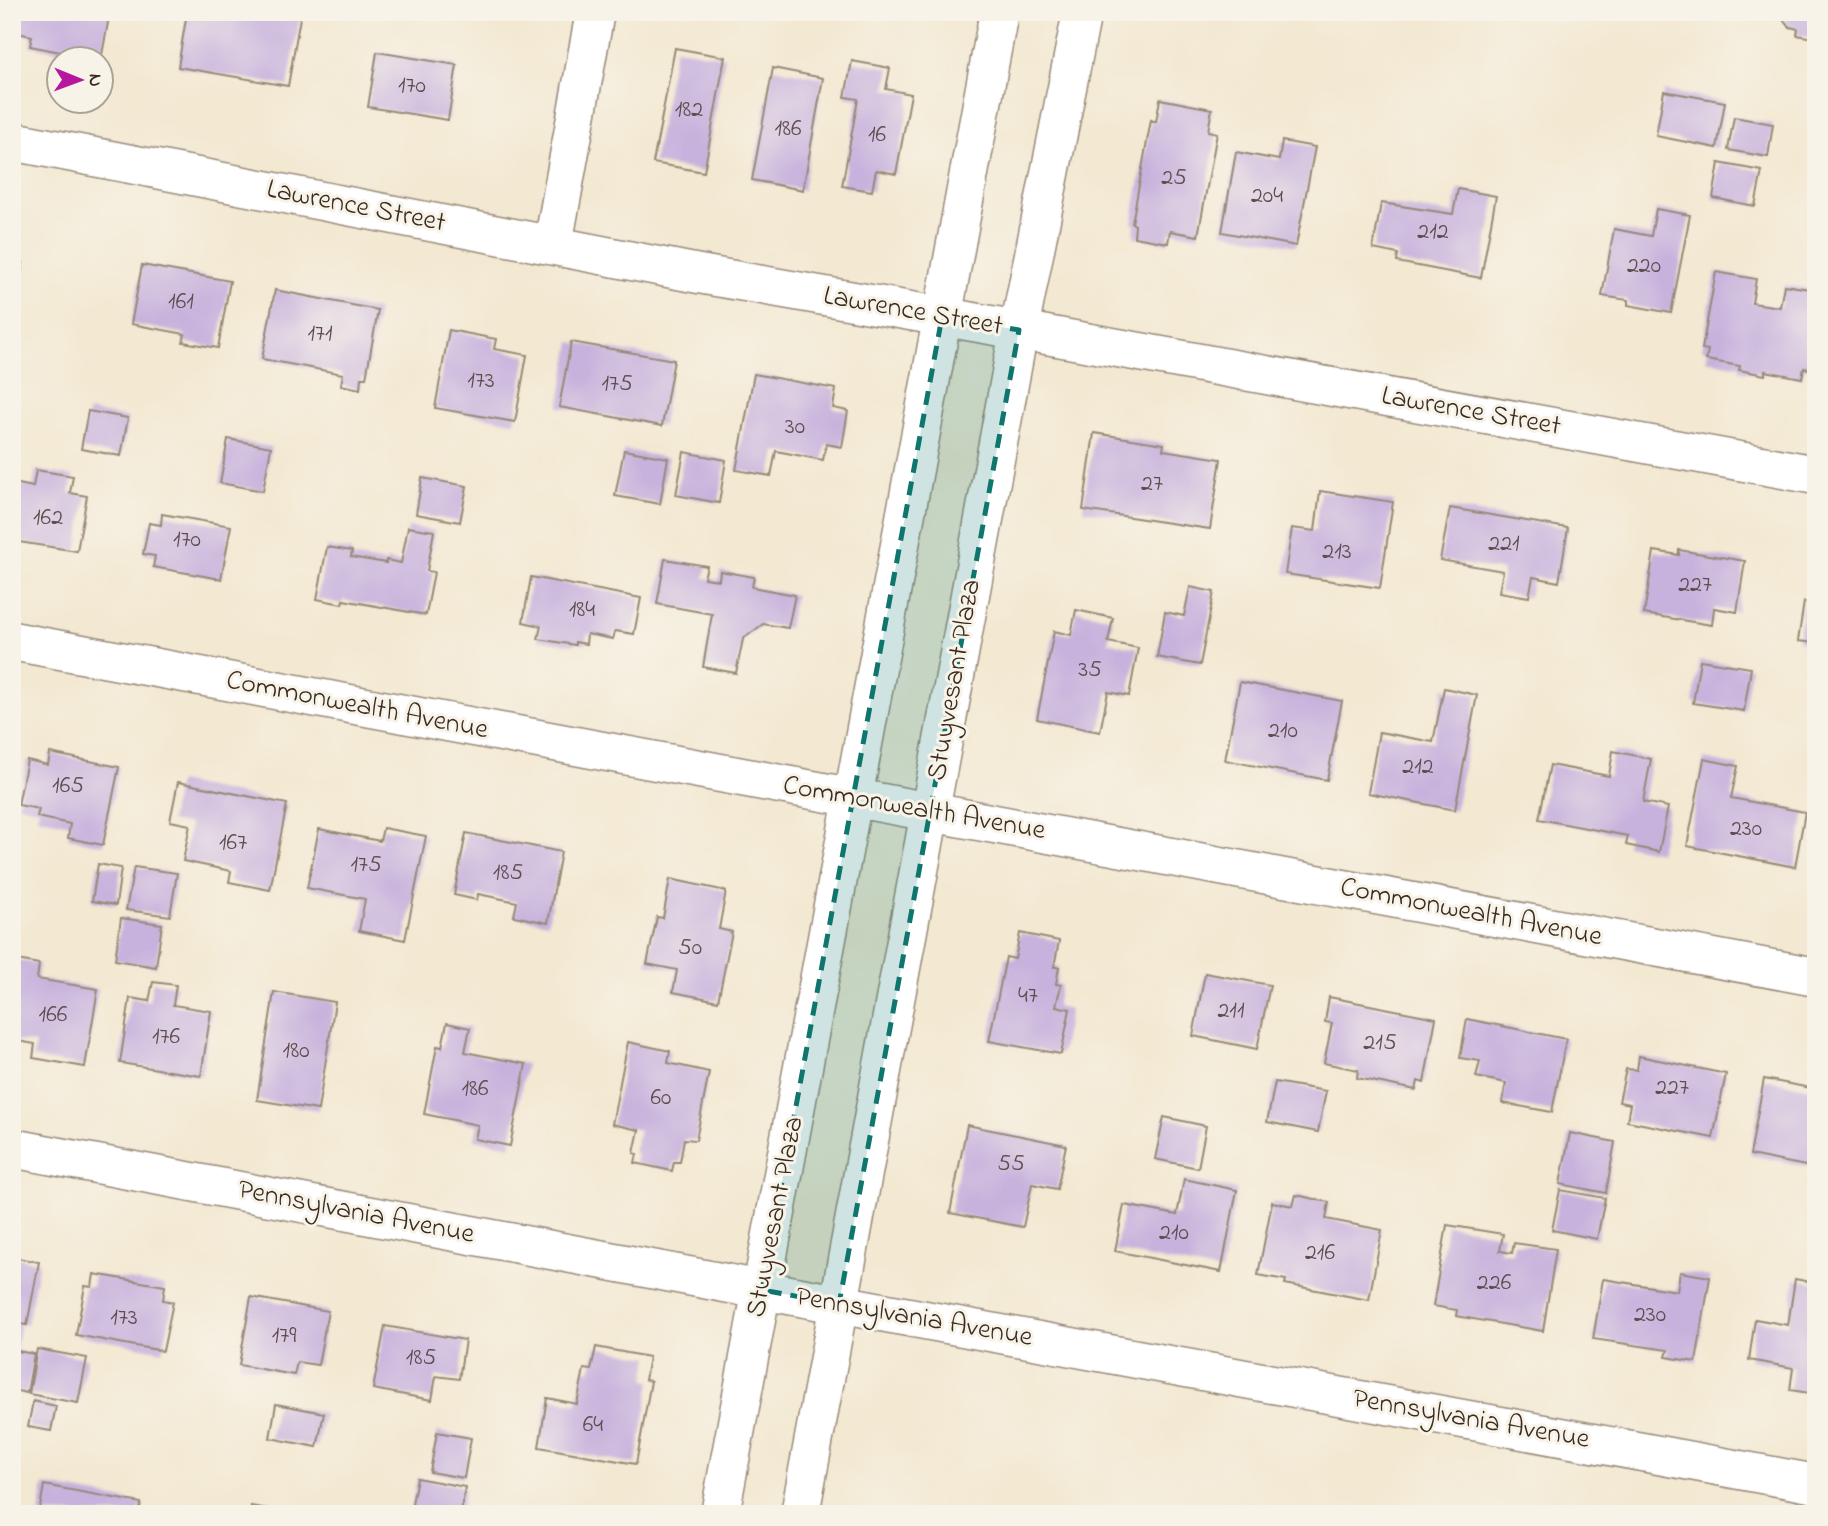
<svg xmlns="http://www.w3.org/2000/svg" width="1828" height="1526" viewBox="0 0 1828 1526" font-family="'Indie Flower',sans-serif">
	<rect width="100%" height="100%" fill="#f7f3e8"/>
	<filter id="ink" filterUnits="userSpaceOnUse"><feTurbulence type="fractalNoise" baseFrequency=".0143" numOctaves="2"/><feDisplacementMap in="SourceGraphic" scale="14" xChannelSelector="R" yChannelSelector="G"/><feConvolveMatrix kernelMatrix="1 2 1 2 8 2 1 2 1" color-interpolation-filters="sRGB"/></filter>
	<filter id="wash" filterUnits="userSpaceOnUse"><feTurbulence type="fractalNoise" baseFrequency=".00686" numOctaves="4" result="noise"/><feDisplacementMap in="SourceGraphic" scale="28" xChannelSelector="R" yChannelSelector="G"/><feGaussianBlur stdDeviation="1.57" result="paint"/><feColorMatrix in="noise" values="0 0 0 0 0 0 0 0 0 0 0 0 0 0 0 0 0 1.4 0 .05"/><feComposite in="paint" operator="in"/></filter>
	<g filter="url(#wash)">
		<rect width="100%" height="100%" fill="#f3e8d1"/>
		<g id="blocks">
			<!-- building -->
			<path fill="#c7b2dd" d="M 15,12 L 110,12 L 101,60 L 30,46 L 32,36 L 12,32 Z
				M 187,12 L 301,12 L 288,86 L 178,67 Z
				M 1776,12 L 1816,12 L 1816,47 L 1811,46 L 1813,38 L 1797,35 L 1798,29 L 1790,27 Z
				M 675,48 L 725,57 L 704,172 L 653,163 Z
				M 377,52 L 457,65 L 448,120 L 368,107 Z
				M 852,61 L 890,68 L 886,89 L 911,94 L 896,174 L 876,170 L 872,191 L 842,186 L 858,99 L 845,97 Z
				M 773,68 L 823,78 L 803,190 L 752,180 Z
				M 1664,91 L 1725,102 L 1717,148 L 1656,136 Z
				M 1160,99 L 1212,109 L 1208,131 L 1217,133 L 1198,236 L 1170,231 L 1168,243 L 1134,237 L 1135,225 L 1132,223 L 1151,120 L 1156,122 Z
				M 1734,117 L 1773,124 L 1768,157 L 1728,150 Z
				M 1282,141 L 1315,147 L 1296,246 L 1222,232 L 1236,152 L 1279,160 Z
				M 1719,163 L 1762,171 L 1755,206 L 1713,198 Z
				M 1458,189 L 1496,196 L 1481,278 L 1397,262 L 1398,254 L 1373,249 L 1381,203 L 1453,214 Z
				M 1656,209 L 1690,215 L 1671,313 L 1628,305 L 1628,300 L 1602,296 L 1614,229 L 1651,236 Z
				M 12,260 L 23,262 L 14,312 L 12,312 Z
				M 142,265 L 230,281 L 218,348 L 183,342 L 185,334 L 131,324 Z
				M 1716,272 L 1756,279 L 1752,303 L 1780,307 L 1784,285 L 1816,290 L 1816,335 L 1809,369 L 1804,368 L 1802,378 L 1765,371 L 1765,375 L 1739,370 L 1740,366 L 1706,360 L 1708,350 L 1702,349 Z
				M 275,290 L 378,310 L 366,378 L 361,378 L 360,389 L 341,385 L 343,374 L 262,359 Z
				M 449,330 L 496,339 L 494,349 L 527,355 L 515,422 L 435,408 Z
				M 571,342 L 674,360 L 662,426 L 559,407 Z
				M 754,374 L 836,389 L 833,408 L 848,411 L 842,447 L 826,444 L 823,460 L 776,451 L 771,476 L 736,470 Z
				M 88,411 L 128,418 L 121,456 L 81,449 Z
				M 1094,433 L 1164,444 L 1163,450 L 1221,459 L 1210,529 L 1083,510 Z
				M 228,439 L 271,447 L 263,491 L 220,483 Z
				M 624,450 L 668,458 L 660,504 L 615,496 Z
				M 684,452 L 726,460 L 719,503 L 676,495 Z
				M 36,470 L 73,476 L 70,493 L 87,496 L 77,551 L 12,541 L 14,483 L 33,487 Z
				M 422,478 L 467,486 L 460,522 L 416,514 Z
				M 1320,491 L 1393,502 L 1380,588 L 1285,574 L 1292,528 L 1315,531 Z
				M 1450,508 L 1568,528 L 1559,582 L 1533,577 L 1529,597 L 1499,592 L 1503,571 L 1440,560 Z
				M 162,514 L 231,526 L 221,579 L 153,567 L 155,556 L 143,554 L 149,523 L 161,525 Z
				M 408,527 L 434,531 L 427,571 L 434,572 L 426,615 L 343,600 L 342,604 L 317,599 L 327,547 L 352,551 L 351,557 L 386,563 L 386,560 L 401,563 Z
				M 1679,550 L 1745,561 L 1737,612 L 1714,608 L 1712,625 L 1644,614 L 1654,551 L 1679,555 Z
				M 665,559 L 707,566 L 704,578 L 719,580 L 720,571 L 754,577 L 752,587 L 795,595 L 788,628 L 763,624 L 743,639 L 736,673 L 703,667 L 712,614 L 657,604 Z
				M 531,577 L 641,598 L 634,634 L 615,631 L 613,639 L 587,634 L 586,644 L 575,642 L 575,645 L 538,639 L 541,626 L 523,622 Z
				M 1190,587 L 1214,592 L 1200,665 L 1157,657 L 1165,612 L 1184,616 Z
				M 1804,602 L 1816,604 L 1816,643 L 1798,641 Z
				M 1076,610 L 1113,618 L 1108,642 L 1138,648 L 1129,696 L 1108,692 L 1100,732 L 1037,719 L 1054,631 L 1071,635 Z
				M 1700,660 L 1751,668 L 1744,711 L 1693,703 Z
				M 1240,682 L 1342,701 L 1327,780 L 1225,760 Z
				M 1444,688 L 1477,695 L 1455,810 L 1368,793 L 1379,732 L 1433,742 Z
				M 1613,751 L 1651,759 L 1643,802 L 1668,807 L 1659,852 L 1626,845 L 1628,836 L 1539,819 L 1550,765 L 1609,776 Z
				M 50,753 L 119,767 L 103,845 L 68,838 L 70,824 L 37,817 L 39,809 L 18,805 L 27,760 L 48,765 Z
				M 1704,759 L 1738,766 L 1731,798 L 1805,812 L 1795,867 L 1687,846 Z
				M 178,782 L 287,804 L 270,890 L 229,882 L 231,871 L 183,861 L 190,825 L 170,821 Z
				M 383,828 L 426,836 L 405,940 L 359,931 L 365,899 L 307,888 L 319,829 L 380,841 Z
				M 466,833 L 561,852 L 548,923 L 514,916 L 517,902 L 478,894 L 477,900 L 454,895 Z
				M 98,864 L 121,868 L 116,905 L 92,901 Z
				M 134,867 L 177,873 L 170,916 L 126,910 Z
				M 670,879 L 726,891 L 719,929 L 732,932 L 718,1001 L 673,992 L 677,970 L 647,964 L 657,917 L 663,918 Z
				M 121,918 L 162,924 L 156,967 L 115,960 Z
				M 1020,933 L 1059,941 L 1054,967 L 1059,967 L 1056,984 L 1061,985 L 1056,1006 L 1070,1009 L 1061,1054 L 989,1041 L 1006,957 L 1015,959 Z
				M 12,959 L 39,964 L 37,979 L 98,989 L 85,1067 L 33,1058 L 35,1044 L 12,1040 Z
				M 1205,973 L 1270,985 L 1257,1049 L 1193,1036 Z
				M 153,982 L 176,985 L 173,1005 L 211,1011 L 201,1076 L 120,1063 L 130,998 L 149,1001 Z
				M 274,992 L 335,1002 L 318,1110 L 257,1100 Z
				M 1329,997 L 1436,1018 L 1424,1083 L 1418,1081 L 1416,1090 L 1357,1078 L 1358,1070 L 1324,1063 L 1332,1023 L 1325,1022 Z
				M 1467,1019 L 1566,1039 L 1552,1112 L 1502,1103 L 1506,1083 L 1476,1077 L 1480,1061 L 1460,1058 Z
				M 447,1023 L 470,1028 L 465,1052 L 526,1064 L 510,1146 L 475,1139 L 478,1125 L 424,1114 L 437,1046 L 442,1047 Z
				M 628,1042 L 670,1051 L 668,1063 L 709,1072 L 696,1140 L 684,1139 L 680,1162 L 674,1162 L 672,1171 L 635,1163 L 637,1154 L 634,1153 L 639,1130 L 612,1124 Z
				M 1639,1056 L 1726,1074 L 1713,1138 L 1627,1121 L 1630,1104 L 1619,1102 L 1626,1069 L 1637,1070 Z
				M 1764,1079 L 1816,1089 L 1816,1168 L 1750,1155 Z
				M 1275,1082 L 1326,1091 L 1318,1132 L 1267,1122 Z
				M 1164,1117 L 1206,1126 L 1198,1168 L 1155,1159 Z
				M 967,1125 L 1066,1145 L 1057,1189 L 1032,1184 L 1023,1227 L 950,1213 Z
				M 1570,1133 L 1615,1142 L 1606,1193 L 1560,1184 Z
				M 1184,1179 L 1237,1190 L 1221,1272 L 1115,1251 L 1124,1205 L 1177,1215 Z
				M 1560,1190 L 1605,1198 L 1597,1239 L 1552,1230 Z
				M 1296,1195 L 1329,1202 L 1326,1219 L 1382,1230 L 1369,1300 L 1285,1284 L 1286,1280 L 1258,1275 L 1272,1202 L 1293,1206 Z
				M 1447,1225 L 1503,1234 L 1500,1251 L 1512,1253 L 1514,1243 L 1556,1249 L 1543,1331 L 1456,1316 L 1457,1310 L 1433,1306 Z
				M 12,1257 L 39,1262 L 27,1325 L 20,1324 L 16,1347 L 12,1346 Z
				M 1680,1272 L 1710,1277 L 1696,1362 L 1666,1357 L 1668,1350 L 1593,1339 L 1603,1279 L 1677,1291 Z
				M 94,1274 L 165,1286 L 163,1300 L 173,1302 L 163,1351 L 76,1335 L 85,1286 L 92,1287 Z
				M 1795,1279 L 1816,1283 L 1816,1394 L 1790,1390 L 1793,1368 L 1749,1360 L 1755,1319 L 1788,1325 Z
				M 251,1297 L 328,1311 L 318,1365 L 297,1362 L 294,1375 L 239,1365 Z
				M 385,1326 L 465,1340 L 459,1379 L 436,1376 L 432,1400 L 373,1389 Z
				M 596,1347 L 649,1357 L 645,1380 L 651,1381 L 636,1464 L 539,1447 L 547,1398 L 577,1404 L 584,1369 L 591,1370 Z
				M 37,1349 L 87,1358 L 78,1403 L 29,1394 Z
				M 12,1350 L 34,1354 L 27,1393 L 12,1390 Z
				M 33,1401 L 56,1406 L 51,1431 L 28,1427 Z
				M 276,1404 L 324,1413 L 317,1447 L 270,1438 Z
				M 437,1432 L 471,1438 L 464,1478 L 430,1472 Z
				M 417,1478 L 465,1487 L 461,1514 L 410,1514 Z
				M 44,1485 L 141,1503 L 139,1514 L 39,1514 Z
				M 251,1506 L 275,1510 L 274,1514 L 250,1514 Z"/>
		</g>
	</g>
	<g filter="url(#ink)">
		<use href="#blocks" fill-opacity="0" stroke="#978978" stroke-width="2"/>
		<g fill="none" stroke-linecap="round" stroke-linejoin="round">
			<defs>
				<path id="minor" d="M 12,141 L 699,274 L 1019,330 L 1816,475
					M 553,245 L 595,12
					M 12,641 L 1816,977
					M 12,1148 L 762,1290 L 1816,1484
					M 720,1514 L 999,12
					M 800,1514 L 1019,330 L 1082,12"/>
			</defs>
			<!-- minor casing -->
			<use href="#minor" stroke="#978978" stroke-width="41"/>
			<!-- minor -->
			<use href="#minor" stroke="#fff" stroke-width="38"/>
		</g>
	</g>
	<!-- marked area -->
	<path fill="#0f766e" fill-opacity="0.2" stroke="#0f766e" stroke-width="5" stroke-dasharray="14 9" stroke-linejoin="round" d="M 942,317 L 1019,330 L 839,1304 L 762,1290 Z"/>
	<g text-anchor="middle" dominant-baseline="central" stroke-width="6" stroke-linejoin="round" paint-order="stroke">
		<!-- number labels -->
		<g font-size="24" fill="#5e4c4e">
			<text x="412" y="86">170</text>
			<text x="689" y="110">182</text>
			<text x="788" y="129">186</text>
			<text x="877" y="135">16</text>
			<text x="1174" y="178">25</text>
			<text x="1267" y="196">204</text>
			<text x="1433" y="232">212</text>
			<text x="1644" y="266">220</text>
			<text x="181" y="302">161</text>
			<text x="320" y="334">171</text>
			<text x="481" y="381">173</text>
			<text x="617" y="384">175</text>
			<text x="795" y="427">30</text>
			<text x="1152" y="484">27</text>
			<text x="48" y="518">162</text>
			<text x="187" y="540">170</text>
			<text x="1504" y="544">221</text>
			<text x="1337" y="552">213</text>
			<text x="1695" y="585">227</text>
			<text x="582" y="610">184</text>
			<text x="1090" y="670">35</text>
			<text x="1283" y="731">210</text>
			<text x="1418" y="767">212</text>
			<text x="68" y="786">165</text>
			<text x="1746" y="829">230</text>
			<text x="233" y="843">167</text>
			<text x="366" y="865">175</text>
			<text x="508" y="873">185</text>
			<text x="690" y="948">50</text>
			<text x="1028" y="996">47</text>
			<text x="1231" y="1011">211</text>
			<text x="53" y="1015">166</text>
			<text x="166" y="1037">176</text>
			<text x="1380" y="1043">215</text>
			<text x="296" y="1051">180</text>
			<text x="1672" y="1088">227</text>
			<text x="475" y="1089">186</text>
			<text x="661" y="1098">60</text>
			<text x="1011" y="1164">55</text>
			<text x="1174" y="1233">210</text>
			<text x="1320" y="1253">216</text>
			<text x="1494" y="1283">226</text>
			<text x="1650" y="1315">230</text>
			<text x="124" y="1318">173</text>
			<text x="284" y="1336">179</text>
			<text x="421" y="1358">185</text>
			<text x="593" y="1425">64</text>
		</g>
		<!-- street labels -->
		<g font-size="28" fill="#3b2a1e" stroke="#f7f3e8">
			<text transform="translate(356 207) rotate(11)">Lawrence Street</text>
			<text transform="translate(913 312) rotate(10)">Lawrence Street</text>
			<text transform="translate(1471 412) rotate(10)">Lawrence Street</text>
			<text transform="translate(955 680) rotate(-80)">Stuyvesant Plaza</text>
			<text transform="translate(357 706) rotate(11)">Commonwealth Avenue</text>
			<text transform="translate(914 809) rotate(10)">Commonwealth Avenue</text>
			<text transform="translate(1471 913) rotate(11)">Commonwealth Avenue</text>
			<text transform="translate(356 1213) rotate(11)">Pennsylvania Avenue</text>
			<text transform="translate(776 1217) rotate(-79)">Stuyvesant Plaza</text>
			<text transform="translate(914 1318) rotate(10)">Pennsylvania Avenue</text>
			<text transform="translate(1471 1420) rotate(10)">Pennsylvania Avenue</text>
		</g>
	</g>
	<!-- margin -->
	<rect width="1828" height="1526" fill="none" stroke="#f7f3e8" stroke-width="42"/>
	<!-- north arrow -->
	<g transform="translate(80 80) rotate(91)"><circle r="33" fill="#f7f3e8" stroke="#aca397" stroke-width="2"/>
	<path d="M0-5L12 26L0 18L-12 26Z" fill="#b5179e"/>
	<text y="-10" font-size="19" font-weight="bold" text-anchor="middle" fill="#3b2a1e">N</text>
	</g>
</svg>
